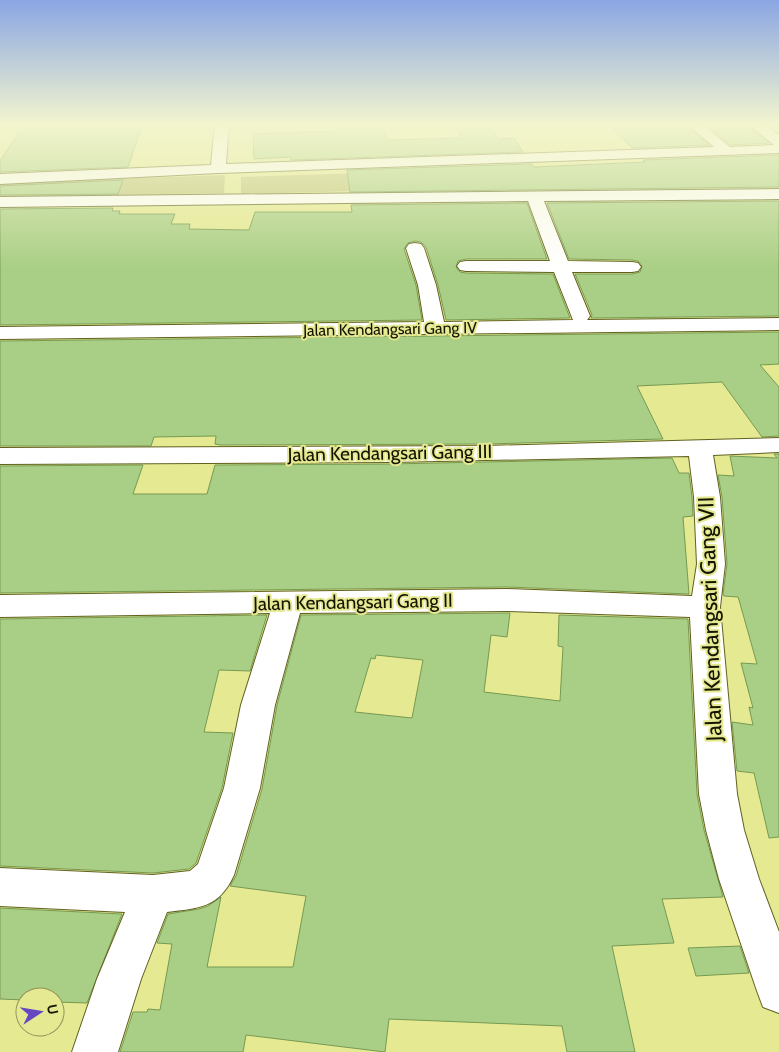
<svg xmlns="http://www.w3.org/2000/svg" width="779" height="1052" viewBox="0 0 779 1052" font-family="Cabin,sans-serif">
	<rect width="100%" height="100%" fill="#e5e992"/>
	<!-- green -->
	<path fill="#c1c479" d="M 391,172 L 396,190 L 241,194 L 241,177 Z
		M 225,175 L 224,193 L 0,197 L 0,183 Z"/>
	<!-- building -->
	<path fill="#a9ce85" stroke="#769a51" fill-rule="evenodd" d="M 25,123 L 143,123 L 128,167 L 0,172 L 0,161 Z
		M 338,123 L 381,123 L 388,140 L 461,138 L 454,123 L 488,123 L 498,139 L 514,138 L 523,152 L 291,160 L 291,157 L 254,159 L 253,134 L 340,131 Z
		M 704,123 L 741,123 L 746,125 L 769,143 L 731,145 Z
		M 687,126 L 709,145 L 632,148 L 613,129 Z
		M 779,155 L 779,187 L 350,192 L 347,170 L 532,164 L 534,167 L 645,162 L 643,160 Z
		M 123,180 L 118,194 L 0,195 L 0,186 Z
		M 779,201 L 779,316 L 591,318 L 592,315 L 575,274 L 632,274 L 640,272 L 642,266 L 638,261 L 632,260 L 569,259 L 547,203 Z
		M 527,203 L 547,259 L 466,259 L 458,261 L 456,267 L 460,272 L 466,273 L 553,274 L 570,318 L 446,320 L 438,285 L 426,247 L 421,242 L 415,241 L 408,243 L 404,249 L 416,285 L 422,320 L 0,325 L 0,209 L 113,208 L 112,211 L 120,211 L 119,214 L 175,214 L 171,224 L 190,224 L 189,229 L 249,230 L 255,212 L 352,212 L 351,205 Z
		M 779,332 L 779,364 L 760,365 L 779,387 L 779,436 L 762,437 L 722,382 L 637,386 L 663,439 L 487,444 L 220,445 L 215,444 L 216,436 L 154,437 L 151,446 L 0,446 L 0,341 Z
		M 774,454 L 779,454 L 779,837 L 769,838 L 754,773 L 737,771 L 732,722 L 753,725 L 749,707 L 753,708 L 741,663 L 757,664 L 739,600 L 738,597 L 724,596 L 723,594 L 727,564 L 722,497 L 718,475 L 734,476 L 730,456 L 777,458 Z
		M 672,458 L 679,473 L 689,473 L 692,497 L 693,516 L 683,517 L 689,594 L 507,587 L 0,593 L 0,466 L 143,465 L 133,494 L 207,494 L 215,465 L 390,464 Z
		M 510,613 L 507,637 L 491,635 L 484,692 L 560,701 L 563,647 L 558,646 L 559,615 L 688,619 L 697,794 L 704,830 L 723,897 L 662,899 L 674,943 L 612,946 L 635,1052 L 567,1052 L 562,1026 L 389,1019 L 385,1052 L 246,1035 L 243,1052 L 120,1052 L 133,1012 L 147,1012 L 148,1009 L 160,1010 L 172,944 L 157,943 L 168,914 L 199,909 L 208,906 L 221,897 L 207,967 L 293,967 L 306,896 L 230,886 L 236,876 L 262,789 L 277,705 L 301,615 ZM 376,655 L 423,660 L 412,718 L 355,712 L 371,658 L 375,659 Z
		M 267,615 L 250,671 L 219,670 L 204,732 L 233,733 L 222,788 L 196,863 L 189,869 L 153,873 L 0,866 L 0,619 Z
		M 0,908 L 122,914 L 87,1003 L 55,1002 L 55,997 L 25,997 L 25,1000 L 0,999 Z
		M 740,946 L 749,973 L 696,976 L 688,948 Z"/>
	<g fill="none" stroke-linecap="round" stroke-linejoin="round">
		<defs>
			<path id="street" d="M 215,123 L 229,123 L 226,164 L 714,147 L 686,123 L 701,123 L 730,147 L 774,145 L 747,123 L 762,123 L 779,135 L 779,153 L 218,173 L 0,184 L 0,174 L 211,165 Z
				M 779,189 L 779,199 L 544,201 L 568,261 L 632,262 L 638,263 L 641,267 L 638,271 L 632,272 L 572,272 L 590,316 L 587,320 L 779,318 L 779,330 L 0,339 L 0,327 L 424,322 L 418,285 L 406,248 L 409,244 L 415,243 L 421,244 L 424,248 L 436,285 L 444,322 L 573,320 L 554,272 L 466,271 L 460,270 L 457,266 L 460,262 L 466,261 L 550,261 L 528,201 L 0,207 L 0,197 Z
				M 779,438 L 779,452 L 713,455 L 720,497 L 725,564 L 720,607 L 737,794 L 744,830 L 759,879 L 779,932 L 779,1013 L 763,1007 L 757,991 L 719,879 L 706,830 L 699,794 L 690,617 L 507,611 L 300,613 L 275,705 L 260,788 L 234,875 C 219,908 199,908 167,912 L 141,979 L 118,1052 L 72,1052 L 97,979 L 125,912 L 0,906 L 0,868 L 153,875 L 190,871 L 198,864 L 224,788 L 241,705 L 270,613 L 0,617 L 0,595 L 507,589 L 692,596 L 697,564 L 694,497 L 689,456 L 390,462 L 0,464 L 0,448 L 487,446 Z"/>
		</defs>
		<!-- street casing -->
		<use href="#street" stroke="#606120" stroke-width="2"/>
		<!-- street -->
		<use href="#street" fill="#fff" fill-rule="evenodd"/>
	</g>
	<!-- sky -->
	<linearGradient id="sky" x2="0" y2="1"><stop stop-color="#8aa6e3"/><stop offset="0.46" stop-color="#f3f5ce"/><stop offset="1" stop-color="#f3f5ce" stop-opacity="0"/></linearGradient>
	<rect width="779" height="270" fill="url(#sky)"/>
	<g text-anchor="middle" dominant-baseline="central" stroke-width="4" stroke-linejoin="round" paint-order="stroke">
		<!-- far-street labels -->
		<g font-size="16" fill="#141400" stroke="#e5e992">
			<text transform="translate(390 329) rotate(-1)">Jalan Kendangsari Gang IV</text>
		</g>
		<!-- street labels -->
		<g font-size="19" fill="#141400" stroke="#e5e992">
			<text transform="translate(390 453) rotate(-1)">Jalan Kendangsari Gang III</text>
			<text transform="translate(353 602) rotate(-1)">Jalan Kendangsari Gang II</text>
		</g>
		<!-- near-street labels -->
		<g font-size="22" fill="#141400" stroke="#e5e992">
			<text transform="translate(710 619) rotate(-92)">Jalan Kendangsari Gang VII</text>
		</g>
	</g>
	<!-- north arrow -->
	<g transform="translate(40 1012) rotate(78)"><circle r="24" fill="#e5e992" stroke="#919458"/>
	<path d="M0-4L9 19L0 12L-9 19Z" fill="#6748c1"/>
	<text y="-8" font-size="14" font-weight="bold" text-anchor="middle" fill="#141400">U</text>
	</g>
</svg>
